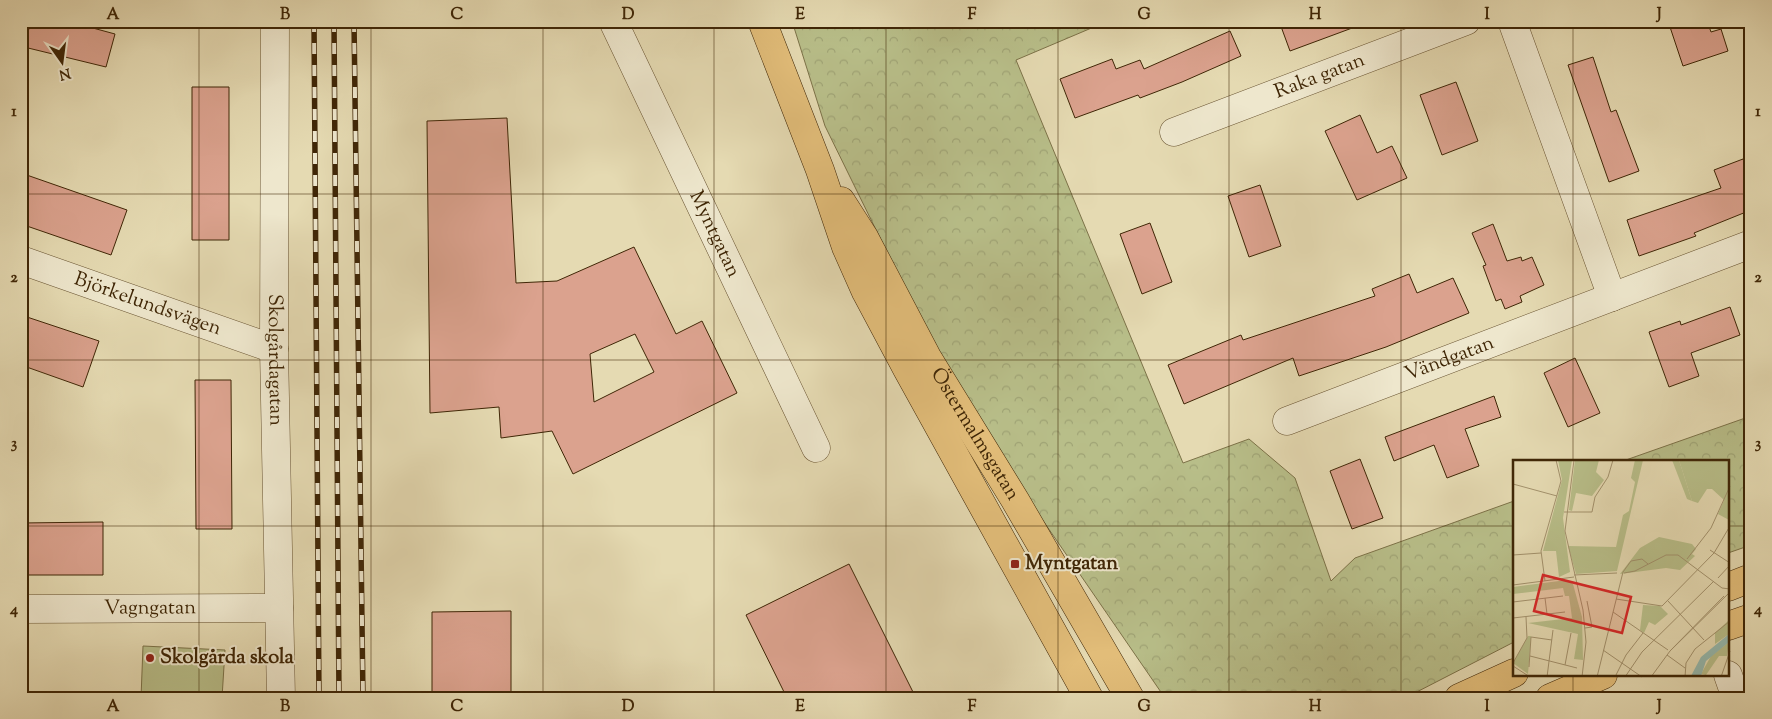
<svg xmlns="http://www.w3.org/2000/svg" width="1772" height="719" viewBox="0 0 1772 719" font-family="'Sorts Mill Goudy',serif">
	<defs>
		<pattern id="forest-crowns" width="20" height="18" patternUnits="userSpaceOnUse" patternTransform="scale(1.25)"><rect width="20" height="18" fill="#b8be89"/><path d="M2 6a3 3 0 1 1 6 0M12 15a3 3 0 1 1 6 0" fill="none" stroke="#9fa375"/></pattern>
	</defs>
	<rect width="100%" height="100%" fill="#e5dab2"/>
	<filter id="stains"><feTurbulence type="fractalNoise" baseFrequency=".004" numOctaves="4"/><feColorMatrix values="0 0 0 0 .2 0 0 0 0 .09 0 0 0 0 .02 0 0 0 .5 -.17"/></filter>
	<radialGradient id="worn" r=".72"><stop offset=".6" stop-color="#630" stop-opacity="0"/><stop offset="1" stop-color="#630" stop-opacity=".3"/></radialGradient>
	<!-- forest -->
	<path fill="url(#forest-crowns)" stroke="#7c7248" d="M 792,21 L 1108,21 L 1016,60 L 1183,463 L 1249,439 L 1295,478 L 1331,581 L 1355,558 L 1514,501 L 1514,642 L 1405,698 L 1165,698 L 1024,493 L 935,350 L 825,126 Z
		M 1751,416 L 1751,545 L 1728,553 L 1728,462 L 1623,461 Z"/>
	<!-- pitch -->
	<path fill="#b8be89" stroke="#7c7248" d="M 143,646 L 225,650 L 222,698 L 141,698 Z"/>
	<!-- building -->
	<path fill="#dba28e" stroke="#3f2606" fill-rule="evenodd" d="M 31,21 L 67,21 L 115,34 L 106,67 L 24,47 Z
		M 1279,21 L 1362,21 L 1363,24 L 1290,51 Z
		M 1668,21 L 1707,21 L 1711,32 L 1721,29 L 1728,51 L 1683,66 Z
		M 1230,31 L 1241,56 L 1182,82 L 1140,98 L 1138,95 L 1075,118 L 1060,79 L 1112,59 L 1116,69 L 1140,60 L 1144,69 Z
		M 1593,57 L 1611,112 L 1616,110 L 1639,171 L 1609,182 L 1568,65 Z
		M 1456,82 L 1478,141 L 1442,155 L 1420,95 Z
		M 192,87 L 229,87 L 229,240 L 192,240 Z
		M 1360,115 L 1377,153 L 1392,146 L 1407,178 L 1357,200 L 1325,131 Z
		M 507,118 L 516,283 L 557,281 L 634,247 L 676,334 L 702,321 L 737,393 L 573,474 L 552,431 L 501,438 L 499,407 L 430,413 L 427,121 ZM 635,334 L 654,372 L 594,402 L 590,354 Z
		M 1743,159 L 1751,177 L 1751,210 L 1694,233 L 1696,236 L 1639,256 L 1627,220 L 1721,188 L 1714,170 Z
		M 21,173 L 127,210 L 111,255 L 21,224 Z
		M 1260,185 L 1281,246 L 1249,257 L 1228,196 Z
		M 1150,223 L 1172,282 L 1142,294 L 1120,234 Z
		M 1493,224 L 1507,261 L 1521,257 L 1522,261 L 1532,257 L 1544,285 L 1520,296 L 1522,302 L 1505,309 L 1501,299 L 1496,301 L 1483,266 L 1486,265 L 1472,233 Z
		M 1409,274 L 1417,293 L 1453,278 L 1469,313 L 1386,347 L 1299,376 L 1293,358 L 1184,404 L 1168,365 L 1241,335 L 1243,340 L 1375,296 L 1372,289 Z
		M 1730,307 L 1740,335 L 1691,353 L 1699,376 L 1669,387 L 1649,332 L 1680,321 L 1681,325 Z
		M 21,315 L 99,341 L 83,387 L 21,365 Z
		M 1575,358 L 1600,413 L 1568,427 L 1544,373 Z
		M 195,380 L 231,380 L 232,529 L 196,529 Z
		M 1494,396 L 1501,417 L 1465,429 L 1479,466 L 1447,478 L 1434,445 L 1394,461 L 1385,437 Z
		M 1360,459 L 1383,518 L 1352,529 L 1330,471 Z
		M 103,522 L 103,575 L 21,575 L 21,523 Z
		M 849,564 L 916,698 L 787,698 L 746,615 Z
		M 511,611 L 511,698 L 432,698 L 432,612 Z"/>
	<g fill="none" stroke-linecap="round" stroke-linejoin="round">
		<defs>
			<g id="minor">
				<path id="s1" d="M 275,21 L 274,349 L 281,698"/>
				<path id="s2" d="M 613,21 L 816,448"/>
				<path d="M 1512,21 L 1612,297"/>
				<path id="s3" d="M 1174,132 L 1466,21"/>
				<path id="s4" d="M 21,260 L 274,349"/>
				<path id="s5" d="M 1287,421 L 1751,244"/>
				<path id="s6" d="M 21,609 L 279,608"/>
				<path d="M 1728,675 L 1736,698"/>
			</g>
			<g id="major">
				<path d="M 762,21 L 820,170 L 846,247 L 866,292 L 907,369 L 1089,698"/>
				<path id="s7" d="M 841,201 L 864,237 L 927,357 L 1015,500 L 1130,698"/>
				<path d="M 1728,587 L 1751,578"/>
				<path d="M 1728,626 L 1751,618"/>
				<path d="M 1459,698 L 1514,673"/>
				<path d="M 1550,698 L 1603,675"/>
			</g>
		</defs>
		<!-- minor casing -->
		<use href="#minor" stroke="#685331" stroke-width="29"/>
		<!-- major casing -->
		<use href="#major" stroke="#3f2606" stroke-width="29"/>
		<!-- minor -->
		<use href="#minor" stroke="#eee7cd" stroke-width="28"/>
		<!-- major -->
		<use href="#major" stroke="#e2bd79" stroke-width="28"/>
		<defs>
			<path id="rail" d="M 314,21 L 319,698
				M 334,21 L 339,698
				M 354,21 L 363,698"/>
		</defs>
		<!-- rail casing -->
		<use href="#rail" stroke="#3f2606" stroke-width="5.5"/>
		<!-- rail -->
		<use href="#rail" stroke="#eee7cd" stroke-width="4" stroke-dasharray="11" stroke-linecap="butt"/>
	</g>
	<!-- grid -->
	<path fill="none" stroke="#3f2606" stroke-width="1" stroke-opacity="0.55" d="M 199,21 L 199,698M 371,21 L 371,698M 543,21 L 543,698M 714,21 L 714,698M 886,21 L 886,698M 1058,21 L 1058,698M 1229,21 L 1229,698M 1401,21 L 1401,698M 1573,21 L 1573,462M 21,194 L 1751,194M 21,360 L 1751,360M 21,526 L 1514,526M 1728,526 L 1751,526M 1573,675 L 1573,698"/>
	<!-- markers -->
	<g fill="#8f2418" stroke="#eee7cd" stroke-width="2">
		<rect x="1010" y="559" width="10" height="10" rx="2.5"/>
		<circle cx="150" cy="658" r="5"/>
	</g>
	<g text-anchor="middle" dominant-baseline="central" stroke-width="4" stroke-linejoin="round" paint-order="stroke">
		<!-- street labels -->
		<g font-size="20" fill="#3f2606" stroke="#eee7cd">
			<text stroke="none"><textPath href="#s3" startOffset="156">Raka gatan</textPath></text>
			<text stroke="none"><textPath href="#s2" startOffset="236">Myntgatan</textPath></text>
			<text stroke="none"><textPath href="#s4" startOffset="134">Björkelundsvägen</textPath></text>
			<text stroke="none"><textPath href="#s5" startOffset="174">Vändgatan</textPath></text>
			<text stroke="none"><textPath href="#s1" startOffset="339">Skolgårdagatan</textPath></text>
			<text stroke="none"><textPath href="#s7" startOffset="269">Östermalmsgatan</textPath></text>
			<text stroke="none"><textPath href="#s6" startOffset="129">Vagngatan</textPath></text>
		</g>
		<!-- poi labels -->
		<g font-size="20" font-weight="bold" fill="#3f2606" stroke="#eee7cd" text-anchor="start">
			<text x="1025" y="564">Myntgatan</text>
			<text x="160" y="658">Skolgårda skola</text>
		</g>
	</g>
	<!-- overview -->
	<g transform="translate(1513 460)">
		<rect width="216" height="216" fill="#e5dab2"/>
		<path d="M 159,0 L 166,0 L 179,41 L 174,39 Z" fill="#b8be89"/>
		<path d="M 45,0 L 59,0 L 50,58 L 57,112 L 46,117 L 43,91 L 30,91 L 49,20 ZM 62,0 L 86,0 L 83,12 L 91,20 L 79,36 L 63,33 L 59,51 L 56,50 ZM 122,0 L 130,0 L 104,111 L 63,114 L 55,86 L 103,87 L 110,55 L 116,51 L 122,22 L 118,18 ZM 166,0 L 216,0 L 216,60 L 205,54 L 211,40 L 199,29 L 194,29 L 185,43 L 179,41 ZM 146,77 L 179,84 L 183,89 L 179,94 L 182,96 L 167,110 L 153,108 L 107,114 L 127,88 ZM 54,120 L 60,124 L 69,157 L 70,200 L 61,199 L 65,174 L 15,163 L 59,158 L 56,136 L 52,136 L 50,128 L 0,134 L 0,127 ZM 130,145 L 147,146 L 155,154 L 142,165 L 136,162 L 131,173 L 127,170 ZM 216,160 L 216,174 L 202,184 L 202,173 ZM 15,176 L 18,176 L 15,214 L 0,203 ZM 216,182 L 214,196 L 206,196 L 193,215 L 188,214 L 198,196 Z" fill="#b8be89"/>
		<path d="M 216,174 L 216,182 L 193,201 L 188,216 L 178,216 L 188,197 Z" fill="#96baaf"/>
		<path fill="none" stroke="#a3926d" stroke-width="1" d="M 61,0 L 52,71 L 70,150 L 73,182 L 69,217M 0,24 L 44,36M 51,52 L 79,52 L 82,37 L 95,17 L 100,0M 197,90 L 217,103M 0,95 L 28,93M 174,99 L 198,68 L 217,26M 111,113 L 122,111 L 153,95 L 165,95 L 209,128 L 217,129M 61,115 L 104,113M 205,118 L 217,105M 32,121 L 28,91 L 48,21 L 43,0M 0,125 L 61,117M 32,138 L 34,154M 103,139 L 149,146 L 201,93 L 217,66M 155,141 L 191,180M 0,142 L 50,136M 100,152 L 155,190M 0,158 L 52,152M 72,168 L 79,167 L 74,141M 18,177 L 39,180M 90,190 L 129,217M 157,191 L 211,136M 154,195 L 172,208M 17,196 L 64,208M 0,203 L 14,178 L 13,157M 52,205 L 58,173M 0,206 L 17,217M 16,207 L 18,177M 34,217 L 40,170M 84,217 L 110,112 L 118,101 L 129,99 L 135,104M 102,217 L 113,195 L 130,173M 112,217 L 129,192 L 201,121M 138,217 L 157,191 L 217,132M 172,217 L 173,203 L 182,189 L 217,161M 208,217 L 217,191"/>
		<path fill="#d62828" fill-opacity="0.15" stroke="#d62828" stroke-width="2.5" d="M 30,115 L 118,137 L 109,173 L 21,151 Z"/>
		<rect width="216" height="216" fill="none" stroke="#3f2606" stroke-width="2.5"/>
	</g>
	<!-- margin -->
	<rect width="1772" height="719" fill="none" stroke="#e5dab2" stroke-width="55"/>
	<!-- north arrow -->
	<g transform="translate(62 62) rotate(166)" stroke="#eee7cd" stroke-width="4" paint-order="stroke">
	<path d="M0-4L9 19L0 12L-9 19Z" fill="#3f2606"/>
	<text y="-8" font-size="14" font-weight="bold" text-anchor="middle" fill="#3f2606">N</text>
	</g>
	<rect x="28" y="28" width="1716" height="664" fill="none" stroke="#3f2606" stroke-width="2"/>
	<g font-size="16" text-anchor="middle" font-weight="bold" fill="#3f2606">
		<text x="113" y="19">A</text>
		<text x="285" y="19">B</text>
		<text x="457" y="19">C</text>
		<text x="628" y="19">D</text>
		<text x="800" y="19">E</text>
		<text x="972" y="19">F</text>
		<text x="1144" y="19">G</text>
		<text x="1315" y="19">H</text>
		<text x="1487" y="19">I</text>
		<text x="1659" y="19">J</text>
		<text x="14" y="116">1</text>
		<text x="1758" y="116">1</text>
		<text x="14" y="282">2</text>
		<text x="1758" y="282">2</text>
		<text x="14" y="448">3</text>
		<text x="1758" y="448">3</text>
		<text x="14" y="614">4</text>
		<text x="1758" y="614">4</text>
		<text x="113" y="711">A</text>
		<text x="285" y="711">B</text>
		<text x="457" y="711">C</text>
		<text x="628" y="711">D</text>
		<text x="800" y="711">E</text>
		<text x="972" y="711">F</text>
		<text x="1144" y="711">G</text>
		<text x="1315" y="711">H</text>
		<text x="1487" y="711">I</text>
		<text x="1659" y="711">J</text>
	</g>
	<rect width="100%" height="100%" filter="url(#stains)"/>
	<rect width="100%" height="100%" fill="url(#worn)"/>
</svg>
